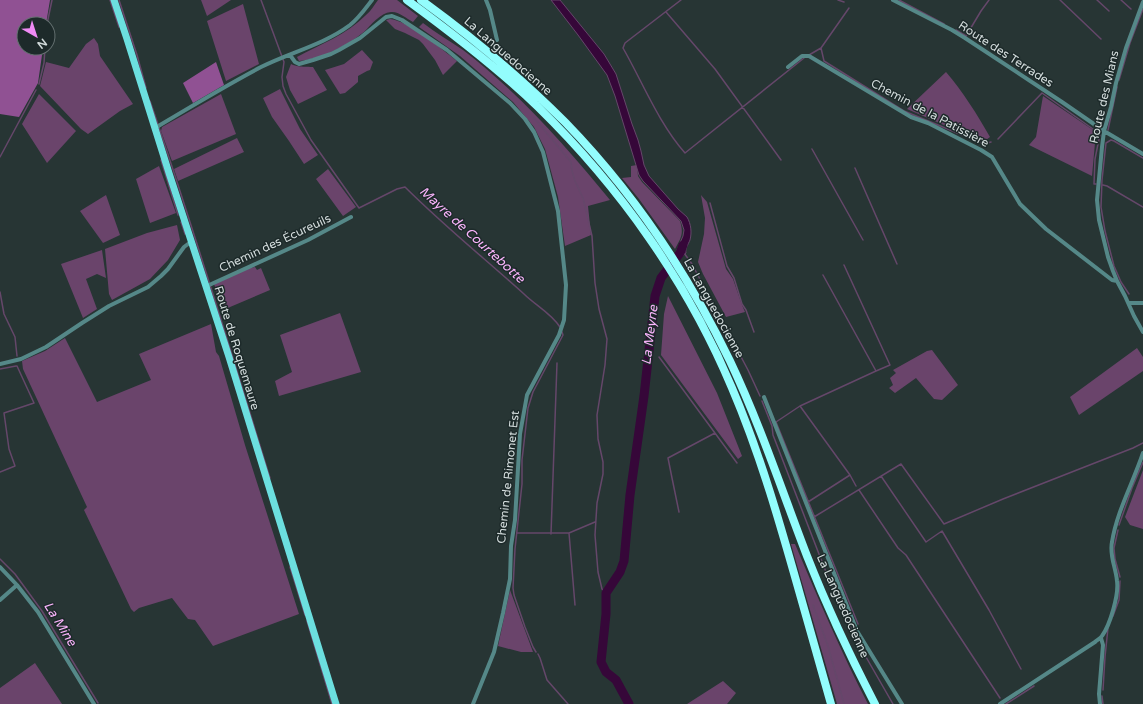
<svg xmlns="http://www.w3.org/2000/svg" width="1143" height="704" viewBox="0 0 1143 704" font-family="'Varela Round',sans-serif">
	<rect width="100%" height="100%" fill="#273534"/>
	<!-- green -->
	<path fill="#6a446b" d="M 201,0 L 231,0 L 207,16 Z
		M 378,0 L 397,0 L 418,16 L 413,22 C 406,18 398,11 391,12 C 380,13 371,25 364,32 C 346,46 322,59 299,61 L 297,57 C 321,44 346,35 366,15 C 371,11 374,5 378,0 Z
		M 243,4 L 259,64 L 226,81 L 207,21 Z
		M 390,19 C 407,20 443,50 457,61 L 443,75 L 435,60 L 423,44 L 419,40 L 405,33 L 395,29 L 386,20 Z
		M 423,23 C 436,33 450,41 463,50 C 519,93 566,146 610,200 L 588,206 L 591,235 L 565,246 L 558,197 L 545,149 L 534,127 L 513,102 L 460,56 L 419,27 Z
		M 94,38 L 98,44 L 100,56 L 133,104 L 120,111 L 88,134 L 81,129 L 40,86 L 46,62 L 69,68 L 86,44 Z
		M 362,50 L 373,62 L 370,70 L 367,71 L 358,76 L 358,82 L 345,93 L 340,94 L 325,70 L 344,64 Z
		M 291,64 C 300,68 303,66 313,67 L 327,90 L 298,104 L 290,90 L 286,77 Z
		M 946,72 C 963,92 977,114 990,137 L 983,142 L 907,109 Z
		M 280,89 L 300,129 L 318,155 L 304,164 L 289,141 L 272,117 L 263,98 Z
		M 39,94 L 76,131 L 47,163 L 22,124 Z
		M 221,94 L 236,134 L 172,161 L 161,131 L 162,127 Z
		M 1043,96 L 1096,132 L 1092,176 L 1029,145 L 1036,137 Z
		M 237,138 L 244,152 L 178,181 L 174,169 Z
		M 637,165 L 638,176 L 642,182 L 680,221 C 684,234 681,238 675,249 L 639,199 L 622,178 L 631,177 L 631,166 Z
		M 159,166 L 176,213 L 150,223 L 136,179 Z
		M 328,169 L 356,207 L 343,216 L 316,179 Z
		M 106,195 L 120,235 L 103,243 L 80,211 Z
		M 701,195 L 707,202 L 726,269 L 733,279 L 742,305 L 745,312 L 726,317 L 703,274 L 698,262 L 704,234 L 705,218 Z
		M 177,225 L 180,240 L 168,260 L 150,279 L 112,300 L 109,294 L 105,249 L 147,233 Z
		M 102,250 L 106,278 L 97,274 L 86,279 L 97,309 L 83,318 L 61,264 Z
		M 255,267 L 257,270 L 261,268 L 270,290 L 223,310 L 214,284 L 245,269 Z
		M 668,296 L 717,393 L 742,456 L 738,459 L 661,355 L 664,314 Z
		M 340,313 L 361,372 L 279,396 L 275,381 L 292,372 L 280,335 Z
		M 211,324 L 216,352 L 219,356 L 245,445 L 299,614 L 213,646 L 195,620 L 188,619 L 172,598 L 139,608 L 134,612 L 131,609 L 84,510 L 87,507 L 23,369 L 22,361 L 45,351 L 65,338 L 97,402 L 151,380 L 139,354 Z
		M 1137,348 L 1143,357 L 1143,371 L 1079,415 L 1070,397 Z
		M 932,350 L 958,385 L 942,400 L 934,399 L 916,378 L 895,393 L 889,388 L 893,385 L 890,378 L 896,373 L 893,370 L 927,351 Z
		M 1143,470 L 1143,529 L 1130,525 L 1125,517 Z
		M 791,544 L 795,544 C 818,598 841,652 868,704 L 837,704 Z
		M 510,590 L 533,652 L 521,652 L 498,646 Z
		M 35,663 L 62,704 L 0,704 L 0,688 Z
		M 723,681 L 736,693 L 727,704 L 687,704 Z"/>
	<!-- forest -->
	<path fill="#905193" d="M 0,0 L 50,0 L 46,24 L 24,24 L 24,48 L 43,48 L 38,83 L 19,117 L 0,114 Z
		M 216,62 L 224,85 L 193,103 L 183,83 Z"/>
	<!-- water -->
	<path fill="#360739" stroke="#65476a" d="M 551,0 L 560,0 L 604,54 L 616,74 L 632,124 L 638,140 L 641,151 L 644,165 L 649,176 L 678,209 L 687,217 C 691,224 692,232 690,240 C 688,245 685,248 686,253 L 680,258 L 676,252 L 683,236 L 684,230 L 681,221 L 643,181 L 639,175 L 615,96 L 607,75 L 578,35 Z"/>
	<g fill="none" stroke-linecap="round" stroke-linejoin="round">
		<!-- stream -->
		<path stroke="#65476a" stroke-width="1.5" d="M 110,0 L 119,27
			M 119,0 L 137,55 L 146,88
			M 261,0 L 284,62 L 282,77 L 283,86 L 286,94 L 311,140 L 359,208 L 397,189 L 405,187 C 443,225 484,258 524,294 C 535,305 551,313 560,327
			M 681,0 L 625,43 L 623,48 C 643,83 658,122 685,153 L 804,58
			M 838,0 L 844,2
			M 899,0 L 944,24
			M 1060,0 L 1101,39
			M 1097,0 L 1109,11
			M 1121,0 L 1131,9
			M 849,8 L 821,48 L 824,61 L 904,111 L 984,144 L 991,142
			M 666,12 L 715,69 L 781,160
			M 47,24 L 52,0
			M 956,30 L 966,36 L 981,11 L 989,0
			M 809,55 L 821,48
			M 1119,80 L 1130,43 L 1143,9
			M 39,84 L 44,63 L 45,48
			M 150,101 C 193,226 231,352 270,478
			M 534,118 L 571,162 L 572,171 L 575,181 L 583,198 L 592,236 L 595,283 L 599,309 L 607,339 L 605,365 L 597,415 L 598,439 L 603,462 L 603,474 L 597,503 L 595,535 L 598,572 L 602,589 L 606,593
			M 1108,130 L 1117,87
			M 998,139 L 1042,93 L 1100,134 L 1095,159 L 1094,184 L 1096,184
			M 812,149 L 863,240
			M 0,157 L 36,90
			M 161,160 L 178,215
			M 855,168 L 897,264
			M 1103,185 L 1107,186 L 1143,207
			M 710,203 L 727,266 L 734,278 L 742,304 L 746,310 L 754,332
			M 181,222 L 185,234
			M 684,253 L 692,264 L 703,285 L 748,370 L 760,396
			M 823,275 L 876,371 L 890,365 L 844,265
			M 0,292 L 4,314 L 15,337 L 17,356
			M 1129,294 L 1121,282 L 1114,266 L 1105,231 L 1101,207 L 1102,180 L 1106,143 L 1111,140 L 1114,141 L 1143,158
			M 659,357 L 737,463
			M 0,369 L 16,366
			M 762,401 L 772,426 L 773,435 L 824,567 L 845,616 L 866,657 L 893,704
			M 800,406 L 850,475
			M 0,472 L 15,466 L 9,449 L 4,413 L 34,403 L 17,366
			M 881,476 L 926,542 L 942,531 L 989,610 L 1021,669
			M 859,490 L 898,548 L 906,555 L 1000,698
			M 808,502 L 850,475 L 856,486
			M 679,512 L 672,478 L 668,458 L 715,433
			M 814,517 L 901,464 L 944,524 L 1003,499 L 1133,448 L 1143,443
			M 1119,525 L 1132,488 L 1143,462
			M 1118,530 L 1114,548 L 1115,559 L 1120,577
			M 517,533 L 569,533 L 595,522
			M 569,533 L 575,605
			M 551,534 L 557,363
			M 0,559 L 15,574 L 42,611 L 98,703
			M 290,567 L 305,615
			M 813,605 L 828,646 L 844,704
			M 1113,616 L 1119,600 L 1120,581
			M 307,621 L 332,704
			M 858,624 L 776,422 L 800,406 L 876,371
			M 536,652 L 533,647 L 525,627 L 514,595 L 513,588 L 515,549 L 522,484 L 522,460 L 528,408 L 533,392 L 563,335 L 562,332
			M 538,654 L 540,658 L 547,680 L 568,704
			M 1103,690 L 1105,657 L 1108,628
			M 1102,696 L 1103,704
			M 1006,704 L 1034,686"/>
		<!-- river -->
		<path stroke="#360739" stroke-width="9" d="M 629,704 L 616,680 L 606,672 L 601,662 L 606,614 L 606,593 L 620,572 L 624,561 L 630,495 L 644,396 L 655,296 L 661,278 L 680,253 L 683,245"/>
		<!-- street -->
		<path stroke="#588" stroke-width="4" d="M 486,0 L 490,10 L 497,40
			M 893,0 L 952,30 L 965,38 L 1062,102 L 1104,131 L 1143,154
			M 1143,2 L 1126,48 L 1116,83 L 1111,107 L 1104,131 L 1102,147 L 1097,200 L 1099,220 L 1108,257 L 1113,271 L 1117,281 L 1125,296 L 1134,316 L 1143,332
			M 290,55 L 295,62 L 299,64 L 313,60 L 331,54 L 339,50 L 360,38 L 386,17 L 392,16 L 402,20 L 447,50 L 510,103 L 525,119 L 534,132 L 543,152 L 558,211 L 566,285 L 564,320 L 559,335 L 527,395 L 520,434 L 515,520 L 511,546 L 510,579 L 503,613 L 494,652 L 473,704
			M 788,67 L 802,56 L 809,56 L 911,117 L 928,123 L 981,150 L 992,157 L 1020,204 L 1046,229 L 1112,280 L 1117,281
			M 155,128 C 190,107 225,86 261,67 C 291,52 323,45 350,25 C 359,18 365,9 372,0
			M 207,286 L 308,240 L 351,217
			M 1129,303 L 1143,303
			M 0,364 L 21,359 L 46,347 L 82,323 L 109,306 L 148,287 L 161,276 L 168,269 L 184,247 L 192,241
			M 764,397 L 857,631 L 902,704
			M 0,567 L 17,585 L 38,612 L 94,704
			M 0,600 L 17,585
			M 1000,704 L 1095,642 C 1097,640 1100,639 1102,636 C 1110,625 1119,595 1117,581 C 1116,568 1109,555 1112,542 C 1117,511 1133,483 1143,453
			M 1100,704 L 1099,694 L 1103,645 L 1101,638"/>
		<!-- primary -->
		<path stroke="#6cdfdf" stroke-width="7" d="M 114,0 L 127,39 L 169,173 L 229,357 L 336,704"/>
		<!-- highway -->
		<path stroke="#93fdfd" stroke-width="8" d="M 407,0 C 452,33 498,68 538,107 C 620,187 688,283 732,388 C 761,456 781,527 801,598 C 811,633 821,669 831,704
			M 421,0 C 472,37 520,77 565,122 C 632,191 688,274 730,361 C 760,424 782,491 807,556 C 827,607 850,656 875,704"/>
	</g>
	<g text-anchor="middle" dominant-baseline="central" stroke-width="3" stroke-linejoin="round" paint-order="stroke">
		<!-- street labels -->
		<g font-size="12" fill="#d2dbdb" stroke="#1d2a2a">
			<text transform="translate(1006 54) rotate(33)">Route des Terrades</text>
			<text transform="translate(508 56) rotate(41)">La Languedocienne</text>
			<text transform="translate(1104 97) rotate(-77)">Route des Mians</text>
			<text transform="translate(930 113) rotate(28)">Chemin de la Patissière</text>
			<text transform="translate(275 243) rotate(-25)">Chemin des Écureuils</text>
			<text transform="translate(714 308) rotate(61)">La Languedocienne</text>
			<text transform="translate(237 348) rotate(73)">Route de Roquemaure</text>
			<text transform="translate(508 477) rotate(-84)">Chemin de Rimonet Est</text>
			<text transform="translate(843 606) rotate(66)">La Languedocienne</text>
		</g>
		<!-- water labels -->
		<g font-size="13" font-style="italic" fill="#fab4fc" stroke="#1d2a2a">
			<text transform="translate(472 235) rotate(42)">Mayre de Courtebotte</text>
			<text transform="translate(650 335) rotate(-83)">La Meyne</text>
			<text transform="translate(60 624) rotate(58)">La Mine</text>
		</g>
	</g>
	<!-- north arrow -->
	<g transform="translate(36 36) rotate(141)"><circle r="19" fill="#1d2a2a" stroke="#657171"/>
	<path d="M0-3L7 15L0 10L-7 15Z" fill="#f08bf5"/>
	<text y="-6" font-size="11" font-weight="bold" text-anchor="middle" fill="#d2dbdb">N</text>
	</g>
</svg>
